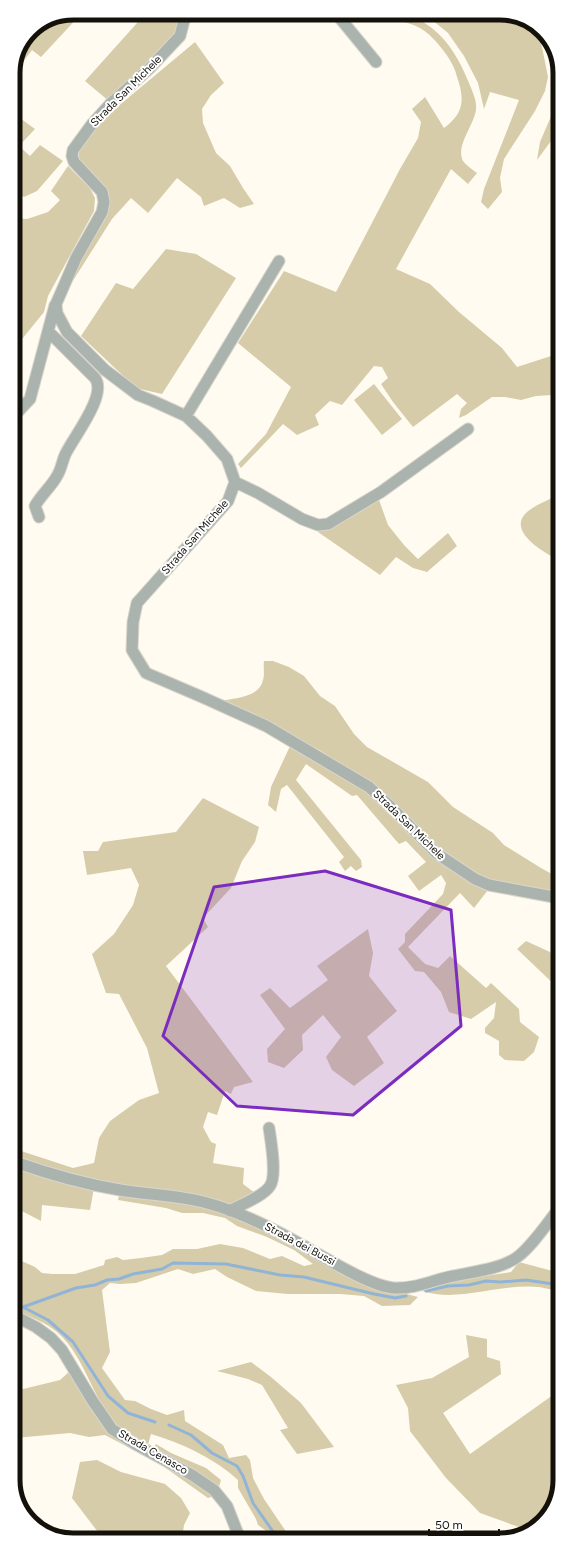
<svg xmlns="http://www.w3.org/2000/svg" width="573" height="1553" viewBox="0 0 573 1553" font-family="Figtree,sans-serif">
	<rect width="100%" height="100%" fill="#fffbf0"/>
	<!-- green -->
	<path fill="#d7ccaa" d="M 73,13 L 82,13 L 41,57 L 32,50 L 14,74 L 17,95 L 13,99 L 13,70 L 31,31 Z
		M 146,13 L 180,13 C 181,18 178,29 175,34 C 158,57 130,81 110,102 L 85,81 Z
		M 337,13 L 396,13 C 435,19 455,48 469,83 C 472,91 477,100 476,109 C 475,124 455,146 463,161 C 466,165 473,170 477,173 L 468,184 L 451,169 L 396,269 L 430,284 L 459,312 L 502,348 L 517,367 L 551,356 L 558,352 L 558,391 L 552,395 L 536,396 L 521,400 L 505,397 L 492,397 L 466,415 L 459,418 L 461,409 L 467,403 L 457,394 L 413,427 L 393,402 L 381,384 L 388,378 L 382,367 L 374,366 L 342,405 L 330,401 L 315,415 L 319,425 L 297,435 L 283,424 L 241,468 L 238,464 L 266,434 L 291,387 L 238,343 L 284,271 L 336,292 L 400,169 L 418,138 L 421,122 L 412,109 L 425,97 L 444,128 C 461,115 465,104 459,83 C 457,78 456,72 454,68 C 450,57 433,36 423,30 C 410,21 380,16 364,14 C 354,13 349,19 337,13 Z
		M 415,13 L 504,13 L 538,27 L 548,77 L 545,91 L 535,111 L 504,159 L 500,178 L 502,192 L 488,209 L 481,202 L 484,189 L 519,100 L 490,92 L 484,109 L 478,83 L 464,56 L 448,33 L 431,19 Z
		M 195,42 L 224,83 L 211,95 L 202,109 L 203,123 L 216,153 L 230,166 L 243,188 L 254,204 L 240,208 L 224,198 L 204,206 L 201,197 L 177,178 L 148,213 L 131,198 L 112,219 L 62,298 L 108,208 L 82,165 L 79,159 L 79,148 L 98,123 Z
		M 558,93 L 558,134 L 554,137 L 537,160 L 540,142 L 555,107 Z
		M 13,113 L 35,129 L 19,146 L 30,156 L 40,145 L 63,161 L 37,191 L 24,197 L 13,190 Z
		M 68,166 L 90,188 L 95,198 L 94,211 L 48,296 L 44,312 L 14,349 L 13,218 L 27,219 L 48,212 L 60,200 L 51,191 Z
		M 166,249 L 196,254 L 236,278 L 162,394 L 136,388 L 81,336 L 116,283 L 133,289 Z
		M 374,384 L 402,419 L 382,435 L 354,400 Z
		M 559,494 L 559,560 C 542,552 502,528 531,509 C 539,503 550,500 559,494 Z
		M 379,500 L 388,525 L 404,545 L 418,559 L 448,533 L 457,546 L 427,572 L 413,568 L 396,557 L 380,575 L 318,532 L 318,529 L 331,529 Z
		M 264,661 L 273,661 L 289,667 L 304,676 L 320,696 L 335,706 L 354,734 L 367,747 L 428,782 L 453,807 L 493,833 L 504,845 L 541,868 L 559,878 L 559,895 L 482,879 L 452,862 L 381,792 L 321,751 L 219,701 C 234,698 259,698 263,680 C 265,674 263,667 264,661 Z
		M 291,744 L 367,790 L 431,856 L 451,870 L 488,890 L 474,908 L 460,893 L 408,947 L 425,964 L 438,968 L 450,956 L 486,988 L 491,983 L 519,1009 L 520,1022 L 539,1037 L 534,1052 L 524,1061 L 505,1060 L 499,1055 L 499,1041 L 485,1033 L 485,1028 L 494,1018 L 496,1002 L 471,1019 L 449,1012 L 441,992 L 424,972 L 415,971 L 398,949 L 405,942 L 405,934 L 443,894 L 446,883 L 441,875 L 419,891 L 408,876 L 426,862 L 406,841 L 399,844 L 357,795 L 352,796 L 306,764 L 296,780 L 361,860 L 362,867 L 356,871 L 351,866 L 345,871 L 339,862 L 344,857 L 287,785 L 281,789 L 276,812 L 268,805 L 271,787 Z
		M 203,798 L 259,827 L 255,842 L 242,861 L 231,888 L 203,918 L 208,927 L 166,966 L 253,1082 L 234,1087 L 231,1094 L 225,1091 L 217,1115 L 208,1112 L 203,1127 L 211,1142 L 216,1144 L 213,1163 L 244,1168 L 243,1184 L 255,1193 L 229,1207 L 117,1186 L 43,1166 L 15,1156 L 15,1149 L 73,1168 L 94,1163 L 99,1138 L 110,1121 L 139,1100 L 159,1093 L 147,1048 L 119,994 L 106,993 L 92,954 L 114,934 L 133,905 L 139,885 L 131,868 L 87,875 L 83,851 L 98,851 L 103,842 L 176,832 Z
		M 368,929 L 373,953 L 369,976 L 397,1011 L 367,1037 L 384,1063 L 354,1086 L 332,1070 L 326,1057 L 341,1037 L 323,1015 L 302,1035 L 303,1050 L 284,1068 L 268,1062 L 267,1049 L 285,1029 L 260,995 L 270,988 L 290,1008 L 328,980 L 317,966 Z
		M 526,941 L 550,952 L 559,963 L 559,989 L 517,949 Z
		M 15,1166 L 94,1188 L 90,1210 L 42,1205 L 41,1221 L 18,1209 L 17,1235 L 15,1235 Z
		M 120,1192 L 206,1205 L 248,1221 L 388,1289 L 418,1297 L 410,1305 L 382,1306 L 364,1296 L 340,1294 L 288,1294 L 256,1291 L 227,1277 L 215,1269 L 193,1274 L 178,1269 L 136,1283 L 120,1284 L 110,1283 L 102,1290 L 110,1352 L 102,1368 L 125,1400 L 135,1401 L 151,1409 L 167,1415 L 184,1410 L 185,1421 L 223,1445 L 229,1458 L 246,1455 L 250,1460 L 253,1478 L 264,1499 L 287,1533 L 309,1539 L 271,1539 L 269,1533 L 258,1525 L 256,1519 L 238,1488 L 238,1480 C 214,1458 182,1443 151,1434 L 148,1445 C 140,1441 131,1437 124,1432 C 95,1410 87,1358 58,1333 C 46,1322 30,1317 15,1310 L 15,1258 L 35,1267 L 42,1273 L 52,1274 L 75,1274 L 104,1265 L 105,1260 L 117,1257 L 123,1260 L 141,1258 L 162,1255 L 173,1249 L 197,1249 L 220,1244 L 243,1248 L 270,1259 L 282,1256 L 304,1266 L 313,1264 L 294,1250 L 267,1237 L 237,1226 L 225,1218 L 203,1213 L 182,1213 L 166,1208 L 118,1200 Z
		M 519,1262 L 560,1273 L 560,1292 C 553,1290 546,1288 539,1287 C 500,1283 459,1303 422,1291 L 444,1282 L 511,1272 Z
		M 466,1335 L 487,1339 L 487,1357 L 500,1361 L 501,1374 L 443,1413 L 470,1454 L 560,1390 L 560,1480 L 548,1516 L 527,1530 L 480,1513 L 446,1478 L 410,1431 L 408,1408 L 396,1385 L 432,1378 L 469,1357 Z
		M 251,1362 L 271,1377 L 301,1403 L 334,1447 L 297,1454 L 280,1430 L 288,1428 L 262,1385 L 248,1379 L 217,1371 Z
		M 70,1371 L 108,1433 L 190,1477 L 214,1496 L 208,1498 L 160,1464 L 105,1435 L 89,1437 L 70,1433 L 15,1438 L 15,1391 L 60,1380 Z
		M 156,1444 L 171,1453 L 206,1468 L 221,1480 L 218,1490 L 152,1450 Z
		M 97,1460 L 121,1472 L 165,1484 L 181,1498 L 190,1513 L 184,1525 L 182,1539 L 104,1540 L 72,1498 L 80,1462 Z"/>
	<g fill="none" stroke-linecap="round" stroke-linejoin="round">
		<!-- stream -->
		<path stroke="#91b4d6" stroke-width="3" d="M 426,1291 L 448,1286 L 469,1285 L 486,1281 L 500,1282 L 526,1280 L 560,1285
			M 15,1303 L 48,1320 L 73,1342 L 108,1396 L 128,1413 L 155,1422
			M 23,1307 L 76,1288 L 95,1285 L 107,1280 L 119,1279 L 133,1274 L 162,1269 L 173,1263 L 226,1264 L 280,1275 L 304,1277 L 374,1294 L 395,1298 L 406,1296
			M 169,1425 L 191,1435 L 212,1453 L 237,1466 L 243,1476 L 253,1503 L 274,1533 L 281,1539"/>
		<defs>
			<path id="minor" d="M 185,13 L 185,17 L 180,36 L 149,69 L 111,103 L 92,124 L 73,150 L 72,156 L 74,162 L 102,192 L 104,202 L 102,212 L 76,258 L 56,304 L 57,313 L 67,332 L 105,370 L 138,395 L 153,401 L 186,416 L 207,436 L 227,459 L 235,482 L 228,501 L 137,603 L 133,622 L 132,650 L 146,673 L 202,697 L 266,726 L 369,787 L 392,808 L 436,853 L 475,879 L 489,885 L 559,898
				M 332,13 L 339,17 L 376,62
				M 14,416 L 30,399 L 55,305
				M 186,416 L 279,261
				M 235,482 L 258,493 L 302,519 L 318,525 L 328,524 L 381,492 L 468,429
				M 39,517 L 35,506 C 41,495 51,487 57,476 C 61,470 62,462 65,455 C 72,439 108,395 95,378 L 48,331
				M 15,1162 C 49,1174 84,1184 120,1190 C 149,1195 179,1195 207,1203 C 237,1211 266,1225 293,1240 C 318,1253 368,1286 394,1288 C 415,1289 433,1280 453,1276 C 472,1272 500,1269 516,1258 C 531,1248 548,1222 560,1207
				M 230,1211 C 240,1205 264,1196 270,1186 C 277,1176 271,1141 269,1128
				M 15,1316 L 36,1327 L 51,1338 L 62,1350 L 92,1400 L 112,1429 L 135,1444 L 192,1475 L 214,1490 L 227,1506 L 240,1539"/>
		</defs>
		<!-- minor casing -->
		<use href="#minor" stroke="#d9d6cb" stroke-width="13"/>
		<!-- minor -->
		<use href="#minor" stroke="#abb3af" stroke-width="11"/>
	</g>
	<!-- marked area -->
	<path fill="#7b2cbf" fill-opacity="0.2" stroke="#7b2cbf" stroke-width="3" stroke-linejoin="round" d="M 325,871 L 451,910 L 461,1026 L 353,1115 L 237,1106 L 163,1036 L 214,887 Z"/>
	<g text-anchor="middle" dominant-baseline="central" stroke-width="4" stroke-linejoin="round" paint-order="stroke">
		<!-- street labels -->
		<g font-size="11" fill="#13110a" stroke="#fff">
			<text transform="translate(126 91) rotate(-45)">Strada San Michele</text>
			<text transform="translate(195 537) rotate(-49)">Strada San Michele</text>
			<text transform="translate(409 825) rotate(44)">Strada San Michele</text>
			<text transform="translate(300 1244) rotate(28)">Strada dei Bussi</text>
			<text transform="translate(153 1452) rotate(30)">Strada Cenasco</text>
		</g>
	</g>
	<!-- crop -->
	<path d="M0 0H573V1553H0ZM73 20H500A53 53 0 0 1 553 73V1480A53 53 0 0 1 500 1533H73A53 53 0 0 1 20 1480V73A53 53 0 0 1 73 20Z" fill="#fff" fill-rule="evenodd"/>
	<path fill="none" stroke="#13110a" stroke-width="5" d="M73 20H500A53 53 0 0 1 553 73V1480A53 53 0 0 1 500 1533H73A53 53 0 0 1 20 1480V73A53 53 0 0 1 73 20Z"/>
	<!-- scale -->
	<path d="M429 1529v6h70v-6" fill="none" stroke="#13110a" stroke-width="2"/>
	<text x="435" y="1529" font-size="12" fill="#13110a" stroke="#ffffff" stroke-width="3" paint-order="stroke">50 m</text>
</svg>
